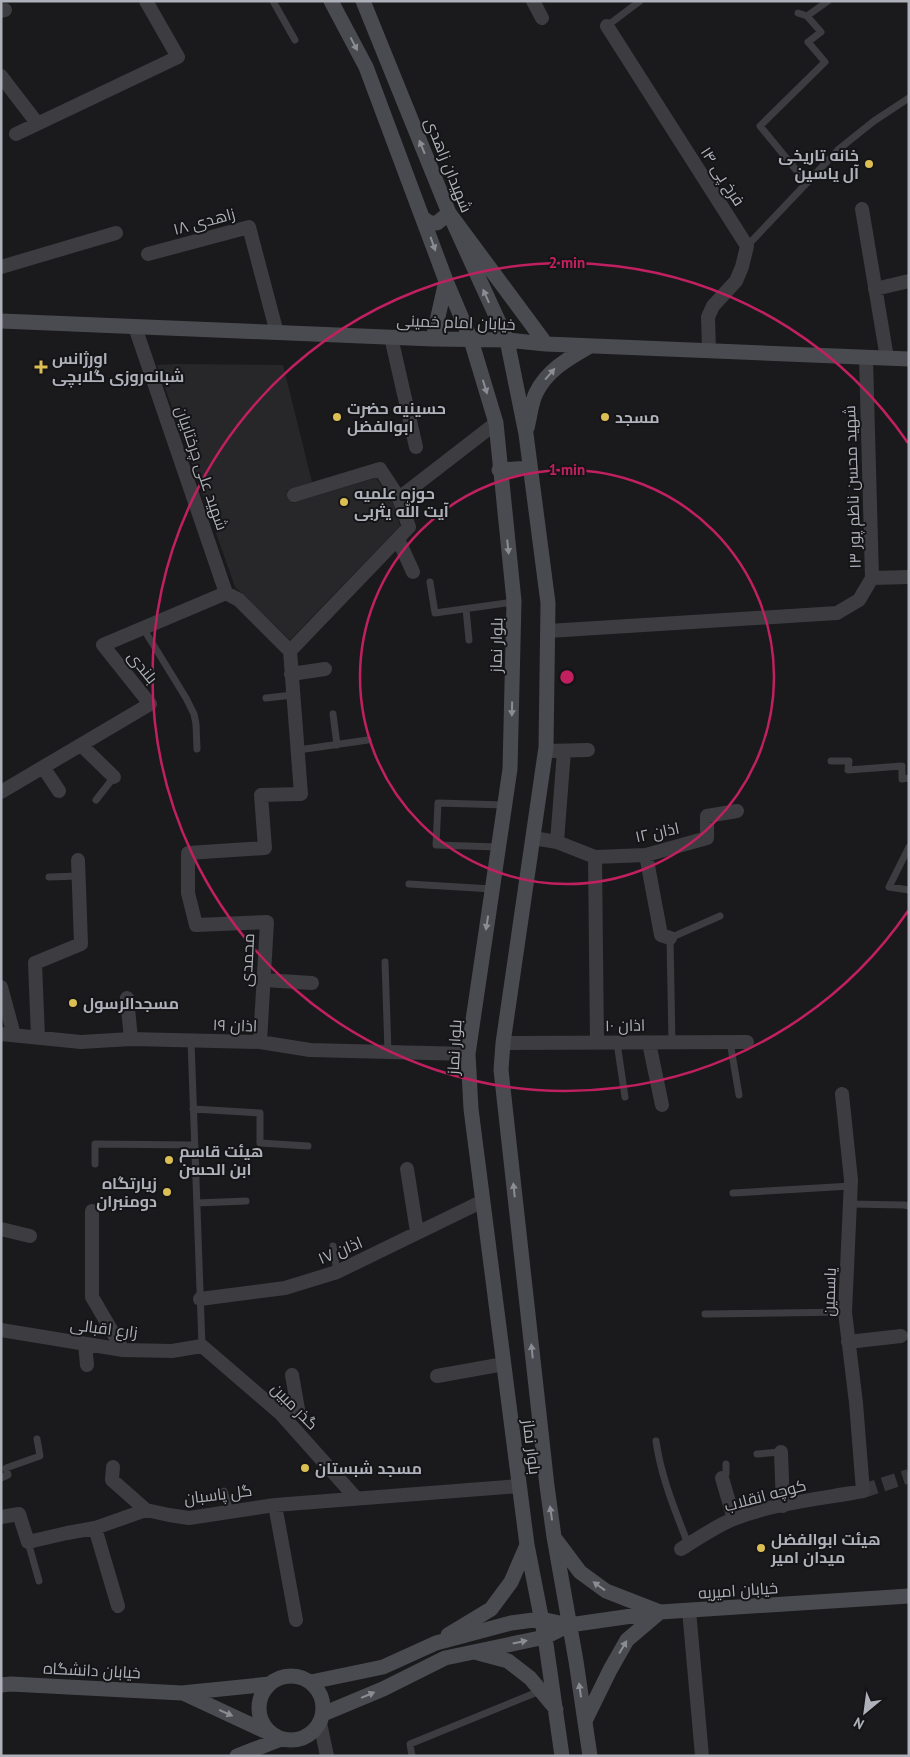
<svg xmlns="http://www.w3.org/2000/svg" width="910" height="1757" viewBox="0 0 910 1757" font-family="'PT Sans',Cairo,sans-serif">
	<rect width="100%" height="100%" fill="#1a1a1c"/>
	<!-- built -->
	<path fill="#272629" d="M 176,364 L 283,365 L 312,482 L 287,491 L 292,503 L 376,478 L 393,501 L 400,526 L 290,640 L 235,587 L 157,365 Z"/>
	<g fill="none" stroke-linecap="round" stroke-linejoin="round">
		<!-- street-tunnel -->
		<path stroke="#38383c" stroke-width="14" stroke-dasharray="14 7" stroke-linecap="butt" d="M 863,1491 L 909,1476"/>
		<!-- lane -->
		<path stroke="#3c3c41" stroke-width="7" d="M 273,1 L 295,40
			M 798,13 L 807,16
			M 607,26 L 640,1
			M 806,182 L 760,126 L 825,62 L 808,42 L 821,32 L 807,16 L 828,1
			M 747,246 L 839,149 L 874,121 L 909,98
			M 430,582 L 435,613 L 514,602
			M 466,609 L 469,640
			M 143,628 L 186,698 L 194,714 L 196,724 L 197,749
			M 266,698 L 293,695
			M 333,714 L 337,745
			M 298,750 L 368,740
			M 831,761 L 849,761 L 848,770 L 902,766 L 902,779 L 909,778
			M 96,800 L 114,777
			M 498,847 L 436,845 L 438,803 L 505,805
			M 909,847 L 889,887 L 909,890
			M 49,877 L 79,876
			M 409,884 L 492,889
			M 385,962 L 388,1052
			M 191,1041 L 202,1346
			M 730,1042 L 739,1095
			M 617,1043 L 625,1097
			M 672,1043 L 670,938 L 720,916
			M 193,1109 L 260,1113 L 260,1143 L 308,1146
			M 95,1164 L 95,1144 L 195,1145
			M 733,1193 L 851,1186
			M 197,1203 L 246,1201
			M 850,1204 L 904,1205 L 909,1206
			M 333,1246 L 337,1272
			M 705,1314 L 845,1312
			M 656,1441 C 661,1477 675,1510 688,1544
			M 757,1454 L 781,1452
			M 1,1478 L 8,1475 L 6,1468 L 40,1456 L 37,1439
			M 722,1478 L 726,1474 L 726,1464
			M 224,1491 L 230,1511
			M 28,1542 L 39,1581
			M 412,1756 L 410,1744 L 540,1691"/>
		<!-- street -->
		<path stroke="#3c3c41" stroke-width="14" d="M 533,1 L 542,18
			M 1,11 L 5,10
			M 607,26 L 747,246 L 742,267 L 736,281 L 713,306 L 708,317 L 709,351
			M 1,76 L 37,123
			M 16,134 L 178,57 L 146,1
			M 862,209 L 887,358
			M 148,254 L 249,227 L 277,333
			M 1,267 L 116,233
			M 875,289 L 909,281
			M 135,327 L 226,593
			M 391,337 L 416,447
			M 866,358 L 872,578 L 909,577
			M 399,498 L 496,423
			M 398,539 L 413,572
			M 226,593 L 239,600 L 290,651 L 409,527 L 399,498 L 380,469 L 294,495
			M 548,631 L 837,613 L 859,600 L 872,578
			M 291,674 L 325,669
			M 81,745 L 114,777
			M 546,751 L 588,750
			M 43,767 L 59,791
			M 1,792 L 150,704 L 103,645 L 226,593
			M 533,838 L 557,842 L 595,857 L 646,855 L 707,838 L 707,816 L 737,811
			M 557,842 L 564,751
			M 646,855 L 661,935 L 670,938
			M 595,857 L 597,1043
			M 264,980 L 312,983
			M 1,987 L 14,1035
			M 127,998 L 131,1039
			M 1,1034 L 81,1042 L 131,1039 L 260,1042 L 310,1050 L 468,1054
			M 38,1037 L 35,963 L 81,944 L 78,860
			M 260,1042 L 267,922 L 196,925 L 188,893 L 188,853 L 265,848 L 261,795 L 301,794 L 290,651
			M 503,1043 L 747,1042
			M 649,1043 L 662,1105
			M 407,1169 L 417,1232
			M 92,1211 L 92,1297 L 123,1350
			M 1,1229 L 30,1236
			M 200,1299 L 285,1288 L 337,1272 L 483,1201
			M 1,1330 L 123,1350 L 172,1351 L 202,1346 L 281,1414 L 356,1498
			M 848,1342 L 901,1336
			M 85,1344 L 87,1365
			M 437,1376 L 504,1364
			M 281,1414 L 298,1409 L 292,1375
			M 781,1452 L 783,1506
			M 113,1467 L 112,1480 L 146,1510
			M 722,1478 L 734,1519
			M 275,1505 L 296,1620
			M 1,1517 L 19,1514 L 28,1542 L 67,1533 L 95,1528 L 146,1510 L 169,1515 L 189,1518 L 275,1505 L 519,1486
			M 95,1528 L 118,1606
			M 681,1549 C 697,1539 713,1528 731,1520 C 773,1503 820,1499 863,1491 L 856,1403 L 845,1312 L 851,1180 L 842,1094
			M 689,1610 L 702,1756
			M 320,1723 L 327,1756"/>
		<!-- secondary -->
		<path stroke="#4a4b50" stroke-width="15" d="M 331,1 L 366,67 L 446,281 L 471,340 L 496,423 L 514,601 L 510,769 L 468,1054 L 471,1109 L 527,1545 L 545,1637 L 562,1756
			M 363,1 L 449,213 L 507,340 L 526,434 L 548,603 L 546,747 L 503,1043 L 501,1070 L 547,1486 L 554,1537 L 576,1661 L 590,1756
			M 423,218 L 430,223 L 437,223 L 449,213 L 546,344
			M 1,321 L 433,339 L 507,340 L 546,344 L 909,359
			M 433,339 L 446,281
			M 527,428 C 530,417 531,403 536,393 C 547,370 569,358 590,346
			M 499,470 L 530,468
			M 556,1540 L 580,1572 L 606,1591 L 660,1612 L 627,1640 L 610,1670 L 585,1721
			M 448,1635 L 491,1609 L 511,1582 L 527,1545
			M 478,1653 L 508,1661 L 530,1678 L 556,1709
			M259 1708a32 32 0 1 1 64 0a32 32 0 1 1-64 0Z
			M 311,1682 L 383,1667 L 436,1643 L 511,1623 L 541,1619 L 569,1625
			M 1,1685 L 11,1684 L 182,1693 L 270,1684
			M 183,1693 L 269,1733
			M 323,1714 L 383,1689 L 445,1658 L 545,1637 L 569,1625 L 660,1612 L 909,1596
			M 237,1756 L 281,1739"/>
	</g>
	<!-- one-way arrows -->
	<defs><path id="oneway-solid" d="M-6-.8H1V-3.2L6.5 0L1 3.2V.8H-6Z" transform="scale(1.25)"/></defs>
	<g fill="#8b8d95">
		<use href="#oneway-solid" transform="translate(354 44) rotate(62)"/>
		<use href="#oneway-solid" transform="translate(422 147) rotate(-112)"/>
		<use href="#oneway-solid" transform="translate(433 244) rotate(70)"/>
		<use href="#oneway-solid" transform="translate(486 296) rotate(-114)"/>
		<use href="#oneway-solid" transform="translate(550 374) rotate(-49)"/>
		<use href="#oneway-solid" transform="translate(485 387) rotate(73)"/>
		<use href="#oneway-solid" transform="translate(508 547) rotate(84)"/>
		<use href="#oneway-solid" transform="translate(512 709) rotate(91)"/>
		<use href="#oneway-solid" transform="translate(487 923) rotate(99)"/>
		<use href="#oneway-solid" transform="translate(514 1190) rotate(-96)"/>
		<use href="#oneway-solid" transform="translate(532 1351) rotate(-96)"/>
		<use href="#oneway-solid" transform="translate(551 1513) rotate(-98)"/>
		<use href="#oneway-solid" transform="translate(599 1586) rotate(-144)"/>
		<use href="#oneway-solid" transform="translate(520 1642) rotate(-12)"/>
		<use href="#oneway-solid" transform="translate(623 1647) rotate(-59)"/>
		<use href="#oneway-solid" transform="translate(580 1690) rotate(-98)"/>
		<use href="#oneway-solid" transform="translate(368 1695) rotate(-23)"/>
		<use href="#oneway-solid" transform="translate(226 1713) rotate(24)"/>
	</g>
	<!-- distance rings -->
	<g fill="none" stroke="#c12060" stroke-width="2.5">
		<circle cx="567" cy="677" r="207"/>
		<path d="M908 911A414 414 0 1 1 908 443"/>
	</g>
	<!-- markers -->
	<g fill="#dcbf52" stroke="#151517" stroke-width="2">
		<circle cx="869" cy="164" r="5"/>
		<path d="M38.5 359.5h5v5h5v5h-5v5h-5v-5h-5v-5h5z"/>
		<circle cx="337" cy="417" r="5"/>
		<circle cx="605" cy="417" r="5"/>
		<circle cx="344" cy="502" r="5"/>
		<circle cx="73" cy="1003" r="5"/>
		<circle cx="169" cy="1160" r="5"/>
		<circle cx="167" cy="1192" r="5"/>
		<circle cx="305" cy="1468" r="5"/>
		<circle cx="761" cy="1548" r="5"/>
	</g>
	<g text-anchor="middle" dominant-baseline="central" stroke-width="4" stroke-linejoin="round" paint-order="stroke">
		<!-- poi labels -->
		<g font-size="16" font-weight="bold" fill="#aeb0ba" stroke="#151517" text-anchor="start">
			<text x="859" y="155" text-anchor="end">خانه تاریخی<tspan x="859" dy="18">آل یاسین</tspan></text>
			<text x="52" y="358">اورژانس<tspan x="52" dy="18">شبانه‌روزی گلابچی</tspan></text>
			<text x="347" y="408">حسینیه حضرت<tspan x="347" dy="18">ابوالفضل</tspan></text>
			<text x="615" y="417">مسجد</text>
			<text x="354" y="493">حوزه علمیه<tspan x="354" dy="18">آیت الله یثربی</tspan></text>
			<text x="83" y="1003">مسجدالرسول</text>
			<text x="179" y="1151">هیئت قاسم<tspan x="179" dy="18">ابن الحسن</tspan></text>
			<text x="157" y="1183" text-anchor="end">زیارتگاه<tspan x="157" dy="18">دومنبران</tspan></text>
			<text x="315" y="1468">مسجد شبستان</text>
			<text x="771" y="1539">هیئت ابوالفضل<tspan x="771" dy="18">میدان امیر</tspan></text>
		</g>
		<!-- street labels -->
		<g font-size="16" fill="#aeb0ba" stroke="#151517">
			<text transform="translate(449 165) rotate(68)">شهیدان زاهدی</text>
			<text transform="translate(723 176) rotate(57)">فرخ پی ۱۴</text>
			<text transform="translate(204 221) rotate(-15)">زاهدی ۱۸</text>
			<text transform="translate(456 322) rotate(2)">خیابان امام خمینی</text>
			<text transform="translate(202 468) rotate(71)">شهید علی چرختابیان</text>
			<text transform="translate(852 487) rotate(-92)">شهید محسن ناظم پور ۱۳</text>
			<text transform="translate(496 645) rotate(-89)">بلوار نماز</text>
			<text transform="translate(143 667) rotate(51)">بلندی</text>
			<text transform="translate(657 832) rotate(-12)">اذان ۱۲</text>
			<text transform="translate(247 960) rotate(-87)">محمدی</text>
			<text transform="translate(235 1025) rotate(2)">اذان ۱۹</text>
			<text transform="translate(625 1025) rotate(-1)">اذان ۱۰</text>
			<text transform="translate(454 1047) rotate(-87)">بلوار نماز</text>
			<text transform="translate(340 1250) rotate(-23)">اذان ۱۷</text>
			<text transform="translate(829 1292) rotate(-88)">یاسمین</text>
			<text transform="translate(104 1328) rotate(7)">زارع اقبالی</text>
			<text transform="translate(295 1406) rotate(45)">گذر مبین</text>
			<text transform="translate(532 1447) rotate(83)">بلوار نماز</text>
			<text transform="translate(218 1494) rotate(-7)">گل پاسبان</text>
			<text transform="translate(765 1495) rotate(-15)">کوچه انقلاب</text>
			<text transform="translate(738 1590) rotate(-4)">خیابان امیریه</text>
			<text transform="translate(92 1670) rotate(3)">خیابان دانشگاه</text>
		</g>
	</g>
	<circle cx="567" cy="677" r="8" fill="#c12060" stroke="#151517" stroke-width="2.5"/>
	<g font-size="15" text-anchor="middle" font-weight="bold" fill="#c12060" stroke="#151517" stroke-width="4" stroke-linejoin="round" paint-order="stroke">
		<text x="567" y="268">2 min</text>
		<text x="567" y="475">1 min</text>
	</g>
	<!-- border -->
	<rect width="910" height="1757" fill="none" stroke="#aeb0ba" stroke-width="5"/>
	<!-- north arrow -->
	<g transform="translate(865 1712) rotate(209)" stroke="#151517" stroke-width="4" paint-order="stroke">
	<path d="M0-4L9 19L0 12L-9 19Z" fill="#aeb0ba"/>
	<text y="-8" font-size="14" font-weight="bold" text-anchor="middle" fill="#aeb0ba">N</text>
	</g>
</svg>
